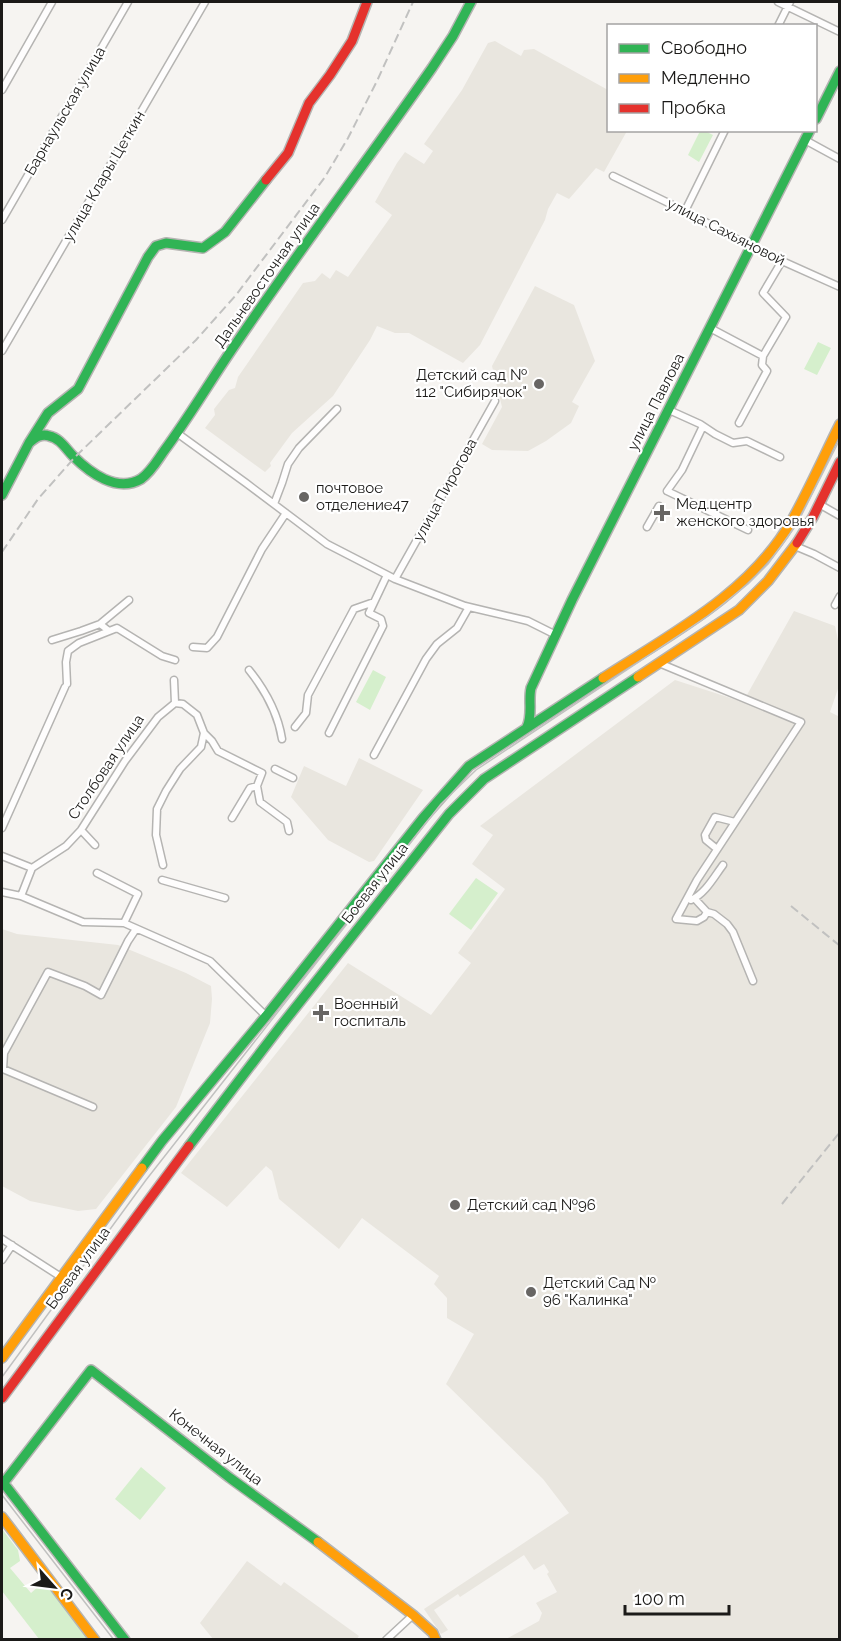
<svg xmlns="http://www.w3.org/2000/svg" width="841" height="1641" viewBox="0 0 841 1641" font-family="Raleway,sans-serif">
	<rect width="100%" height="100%" fill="#f6f4f1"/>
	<!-- built -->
	<path fill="#e9e6df" d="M 495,41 L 521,56 L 524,50 L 534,49 L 608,90 L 608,130 L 627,131 L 604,172 L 596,168 L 569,199 L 557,193 L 548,209 L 545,220 L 480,345 L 463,363 L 409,333 L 395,333 L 377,326 L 370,340 L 333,396 L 292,433 L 270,463 L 271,466 L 265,472 L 205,428 L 215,415 L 214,409 L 229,390 L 235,388 L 238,377 L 303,283 L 315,281 L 322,273 L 330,279 L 336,270 L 348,277 L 392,215 L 375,202 L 397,163 L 405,152 L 424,164 L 433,151 L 424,144 L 462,90 L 488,43 Z
		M 535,286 L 574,305 L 595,361 L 572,402 L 579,406 L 571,423 L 546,441 L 528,451 L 492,450 L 482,444 L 502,407 L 492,366 Z
		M 794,611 L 835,626 L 839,645 L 839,686 L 830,712 L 840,717 L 839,1639 L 506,1639 L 539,1621 L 542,1613 L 536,1603 L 557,1592 L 547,1574 L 549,1572 L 544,1564 L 534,1570 L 524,1555 L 460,1597 L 458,1594 L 434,1610 L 448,1630 L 441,1634 L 424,1609 L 569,1513 L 543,1479 L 446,1384 L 474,1334 L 447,1318 L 447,1298 L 434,1284 L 439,1276 L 362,1218 L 339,1249 L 279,1199 L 272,1171 L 266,1166 L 227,1207 L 181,1173 L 348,963 L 431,1015 L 471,963 L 458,953 L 505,889 L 472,864 L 493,835 L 480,826 L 675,680 L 743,702 Z
		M 359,758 L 423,790 L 374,861 L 369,862 L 328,840 L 291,797 L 304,766 L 346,786 Z
		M 2,929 L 17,934 L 118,945 L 186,973 L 211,986 L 212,999 L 210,1023 L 176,1107 L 96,1209 L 78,1211 L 30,1201 L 2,1186 Z
		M 247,1561 L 281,1586 L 284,1582 L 359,1636 L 356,1640 L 213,1639 L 200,1623 Z"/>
	<!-- green -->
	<path fill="#d5efcc" d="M 700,131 L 705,131 L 713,135 L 699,162 L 688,155 Z
		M 818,342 L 831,348 L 817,375 L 804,369 Z
		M 373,670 L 386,677 L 370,710 L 356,702 Z
		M 476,878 L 498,893 L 471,930 L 449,914 Z
		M 141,1467 L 166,1488 L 140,1520 L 115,1499 Z
		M 2,1529 L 18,1550 L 20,1561 L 10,1568 L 31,1593 L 40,1585 L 51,1589 L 89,1639 L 39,1639 L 2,1591 Z"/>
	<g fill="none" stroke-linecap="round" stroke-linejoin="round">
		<defs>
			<path id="street" d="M 778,2 L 840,32
				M 778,26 L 790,2
				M 2,90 L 52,2
				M 805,140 L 840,159
				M 613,176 L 685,211 L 751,247 L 840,287
				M 685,211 L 725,130
				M 2,220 L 128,2
				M 710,328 L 763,356 L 786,317 L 763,293 L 782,261
				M 2,351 L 205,2
				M 669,410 L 700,424 L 715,434 L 733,443 L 747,441 L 780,457
				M 739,423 L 767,371 L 762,365 L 763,356
				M 703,426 L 682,470 L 667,491 L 748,530
				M 177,433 L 246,483 L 327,544 L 395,579 L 465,606 L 528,621 L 556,635
				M 274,504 L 282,483 L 288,464 L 299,448 L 337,409
				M 819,504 L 840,516
				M 647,527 L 659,506
				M 795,546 L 814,554 L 840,568
				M 395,579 L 495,401
				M 835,605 L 840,596
				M 100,624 L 129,600
				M 52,640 L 81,631 L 100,624 L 109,631
				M 193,647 L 207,648 L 217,637 L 262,549 L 286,513
				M 659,663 L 801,722 L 697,880 L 676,919 L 697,921 L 704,917 L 707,912
				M 249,670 C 265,690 278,714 282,739
				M 174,680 L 175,703
				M 67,684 L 66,662 L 68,651 L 79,643 L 117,628 L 162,656 L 175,660
				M 295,727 L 306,713 L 308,695 L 354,609 L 374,602
				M 329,733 L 383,626 L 381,619 L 369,613 L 387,575
				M 374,755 L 426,659 L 437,644 L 457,628 L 469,607
				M 275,769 L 293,778
				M 232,818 L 250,788 L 257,786
				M 2,828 L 65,687
				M 81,830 L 95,845
				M 717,849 L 706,840 L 705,835 L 715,817 L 735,822
				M 2,856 L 32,868
				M 163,865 L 156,835 L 157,809 L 166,791 L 180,769 L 201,747 L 204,733
				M 97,873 L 138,894 L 124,923 L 210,961 L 266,1016
				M 162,880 L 225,898
				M 2,892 L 21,896 L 83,922 L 124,923
				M 21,896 L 32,868 L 66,846 L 81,830 L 125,761 L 158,717 L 175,703 L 183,704 L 197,715 L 204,733 L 212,741 L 218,751 L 262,773 L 257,786 L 260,802 L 287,822 L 289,831
				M 695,899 L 707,912 L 714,914 L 727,924 L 733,932 L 753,981
				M 691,900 C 705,894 714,877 723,865
				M 93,1107 L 3,1069 L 4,1053 L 48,972 L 85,986 L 101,995 L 128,941 L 136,929
				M 2,1239 L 61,1277
				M 2,1260 L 12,1245
				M 386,1640 L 413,1615"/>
			<path id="fast" d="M 816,119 L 840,71
				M 29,443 C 35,438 41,433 49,436 C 60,438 66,449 73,456 C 90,473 117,493 141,479 C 151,472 157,461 164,451 C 190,416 212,378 237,342 C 300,249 368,160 432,68 L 453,36 L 471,2
				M 2,495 L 29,443 L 48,413 L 78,389 L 148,257 L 156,246 L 166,243 L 203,248 L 225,232 L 266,180
				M 527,727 C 533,714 528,701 531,688 L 572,600 L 810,130
				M 189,1146 L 280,1027 L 449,814 L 484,779 L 638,677
				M 142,1168 L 162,1141 L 266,1016 L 423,818 L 469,766 L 603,678
				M 2,1481 L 125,1640
				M 2,1485 L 91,1370 L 230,1478 L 318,1542"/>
			<path id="slow" d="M 638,677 L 739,610 L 768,581 L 797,543
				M 603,678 C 671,634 749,594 791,522 C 809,490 824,456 840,424
				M 2,1358 L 142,1168
				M 2,1517 L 95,1640
				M 318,1542 L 413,1615 L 433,1633 L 436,1640"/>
			<path id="jam" d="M 266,180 L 288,153 L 309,103 L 330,75 L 352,41 L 367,2
				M 797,543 L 813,517 L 840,462
				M 2,1398 L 189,1146"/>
		</defs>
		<!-- street casing -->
		<use href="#street" stroke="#b5b4b2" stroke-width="9"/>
		<!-- fast casing -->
		<use href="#fast" stroke="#b5b4b2" stroke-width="12"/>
		<!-- slow casing -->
		<use href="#slow" stroke="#b5b4b2" stroke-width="12"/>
		<!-- jam casing -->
		<use href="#jam" stroke="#b5b4b2" stroke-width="12"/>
		<!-- street -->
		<use href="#street" stroke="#fefdfd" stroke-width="6"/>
		<!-- fast -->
		<use href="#fast" stroke="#30b455" stroke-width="9"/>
		<!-- slow -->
		<use href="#slow" stroke="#ff9f0a" stroke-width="9"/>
		<!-- jam -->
		<use href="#jam" stroke="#e5322d" stroke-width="9"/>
		<!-- tram -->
		<path stroke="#c1c1c0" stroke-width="1.5" d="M 2,1377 L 146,1180 L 441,804 L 476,770 L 708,616 L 748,584 L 768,564 L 797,524 L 840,439
			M 2,1495 L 114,1640"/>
		<!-- rail -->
		<path stroke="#c1c1c0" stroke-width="2" stroke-dasharray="9 4.5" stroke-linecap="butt" d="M 2,552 L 38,499 L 75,457 L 196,340 L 236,295 L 325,177 L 348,138 L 377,81 L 413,2
			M 791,906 L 840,946
			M 782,1204 L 840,1132"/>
	</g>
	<!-- markers -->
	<g fill="#686664" stroke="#fff" stroke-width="2">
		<circle cx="539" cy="384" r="6"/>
		<circle cx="304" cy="497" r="6"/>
		<path d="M659 504h6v6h6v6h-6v6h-6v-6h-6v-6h6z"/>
		<path d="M318 1004h6v6h6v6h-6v6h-6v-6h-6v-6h6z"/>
		<circle cx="455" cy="1205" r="6"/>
		<circle cx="531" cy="1292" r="6"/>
	</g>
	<g text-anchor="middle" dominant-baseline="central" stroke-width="4.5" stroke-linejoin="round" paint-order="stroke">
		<!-- street labels -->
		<g font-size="15" fill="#1b1a18" stroke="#fff">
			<text transform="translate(65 111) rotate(-60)">Барнаульская улица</text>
			<text transform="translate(104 176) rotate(-60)">улица Клары Цеткин</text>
			<text transform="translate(726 232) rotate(27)">улица Сахьяновой</text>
			<text transform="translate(267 275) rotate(-55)">Дальневосточная улица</text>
			<text transform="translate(656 402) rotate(-63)">улица Павлова</text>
			<text transform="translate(445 490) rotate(-61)">улица Пирогова</text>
			<text transform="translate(106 767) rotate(-56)">Столбовая улица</text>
			<text transform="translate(375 883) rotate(-52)">Боевая улица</text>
			<text transform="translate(78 1268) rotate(-54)">Боевая улица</text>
			<text transform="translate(216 1447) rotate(38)">Конечная улица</text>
		</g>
		<!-- poi labels -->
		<g font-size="15" fill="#1b1a18" stroke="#fff" text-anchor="start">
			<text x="527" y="375" text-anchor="end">Детский сад №<tspan x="527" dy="17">112 "Сибирячок"</tspan></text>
			<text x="316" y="488">почтовое<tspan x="316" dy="17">отделение47</tspan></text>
			<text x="676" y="504">Мед.центр<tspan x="676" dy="17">женского здоровья</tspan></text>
			<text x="334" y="1004">Военный<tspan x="334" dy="17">госпиталь</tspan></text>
			<text x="467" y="1205">Детский сад №96</text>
			<text x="543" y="1283">Детский Сад №<tspan x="543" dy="17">96 "Калинка"</tspan></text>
		</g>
	</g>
	<!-- border -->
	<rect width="841" height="1641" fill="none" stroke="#1b1a18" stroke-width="6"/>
	<!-- legend -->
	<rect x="607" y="24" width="210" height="108" fill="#ffffff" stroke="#a4a3a3" stroke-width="1.5"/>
	<rect x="619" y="44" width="30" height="9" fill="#30b455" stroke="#a4a3a3" stroke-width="1.5"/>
	<text x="661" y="54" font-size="18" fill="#1b1a18">Свободно</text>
	<rect x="619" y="74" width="30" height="9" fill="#ff9f0a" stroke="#a4a3a3" stroke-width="1.5"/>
	<text x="661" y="84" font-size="18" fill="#1b1a18">Медленно</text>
	<rect x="619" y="104" width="30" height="9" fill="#e5322d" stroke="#a4a3a3" stroke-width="1.5"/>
	<text x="661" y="114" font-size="18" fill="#1b1a18">Пробка</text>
	<!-- north arrow -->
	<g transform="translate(54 1587) rotate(118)" stroke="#ffffff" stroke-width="4.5" paint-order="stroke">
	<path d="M0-4.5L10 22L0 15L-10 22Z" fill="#1b1a18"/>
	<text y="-9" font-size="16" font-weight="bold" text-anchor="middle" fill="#1b1a18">С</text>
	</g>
	<!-- scale -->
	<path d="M625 1605v9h104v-9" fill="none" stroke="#1b1a18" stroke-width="3"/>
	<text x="634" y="1605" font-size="18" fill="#1b1a18" stroke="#ffffff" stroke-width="4.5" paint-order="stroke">100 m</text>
</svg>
